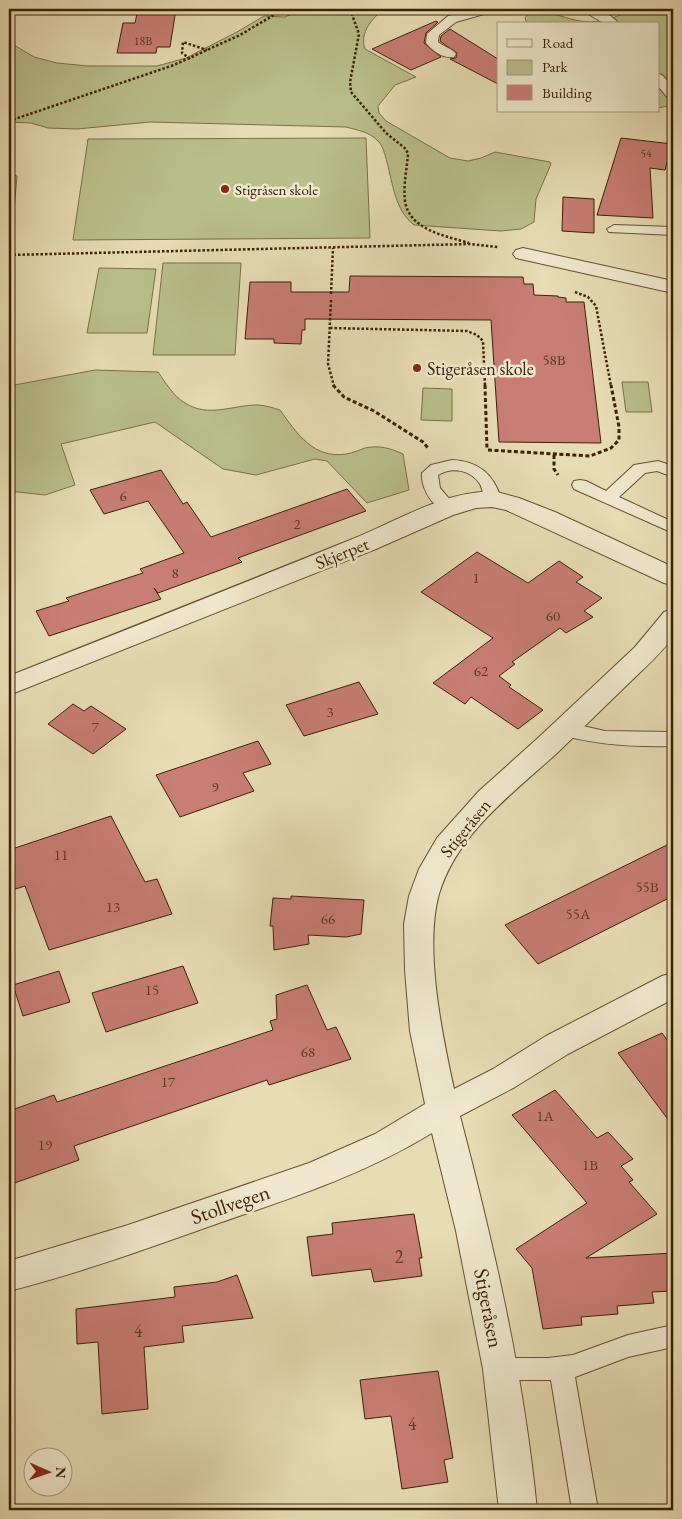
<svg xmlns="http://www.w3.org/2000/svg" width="682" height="1519" viewBox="0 0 682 1519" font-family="'EB Garamond',serif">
	<rect width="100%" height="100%" fill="#e7dcb4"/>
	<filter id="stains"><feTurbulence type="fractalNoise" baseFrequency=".004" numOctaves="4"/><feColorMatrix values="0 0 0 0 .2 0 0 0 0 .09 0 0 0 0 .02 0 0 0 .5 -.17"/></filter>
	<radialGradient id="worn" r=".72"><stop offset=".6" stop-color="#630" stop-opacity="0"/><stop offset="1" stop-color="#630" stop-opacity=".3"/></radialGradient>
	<!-- green -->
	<path fill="#b9bf8b" stroke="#7a7048" d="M 302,9 L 378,9 L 380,12 C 369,23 360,34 365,49 L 416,77 L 395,85 L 378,106 L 379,113 L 386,121 L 450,158 L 468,161 L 481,158 L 495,152 L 550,162 L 551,164 L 536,199 L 534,222 L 521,229 L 501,231 L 414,225 C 395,210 393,185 387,162 C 385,155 383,146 378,141 C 370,132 357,130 346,127 L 150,122 L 77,129 L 48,128 L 31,123 L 9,122 L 9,42 L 34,57 L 57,63 L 88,66 L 157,66 L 186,58 L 237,32 L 264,16 L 285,17 Z
		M 628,9 L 673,9 L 673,105 L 658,108 L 658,24 L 527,24 L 525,18 L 530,11 C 561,10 579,31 615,17 C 620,15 624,14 628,9 Z
		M 366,138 L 370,238 L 73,240 L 88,139 Z
		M 9,174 L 17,176 L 13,221 L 9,222 Z
		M 163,263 L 241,263 L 235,355 L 153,355 Z
		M 99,268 L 156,269 L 147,333 L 87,333 Z
		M 95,370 L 158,372 C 166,383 173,396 185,403 C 208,418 233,405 257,405 C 265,405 273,408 280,410 C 297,434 314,459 346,454 C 353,453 359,450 365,448 C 379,445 390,448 403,454 L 409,490 L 367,503 L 327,461 L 315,459 L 256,475 L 223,469 L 155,422 L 61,444 L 75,485 L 45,495 L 9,491 L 9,386 Z
		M 622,382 L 648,382 L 652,412 L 626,412 Z
		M 423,388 L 452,389 L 452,421 L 421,420 Z"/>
	<!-- building -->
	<path fill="#c87d75" stroke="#3c2105" d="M 138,9 L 176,9 L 170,47 L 157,47 L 156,53 L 117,53 L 123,23 L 135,23 Z
		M 436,21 L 438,22 L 426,33 L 424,43 L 441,57 L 411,70 L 372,49 Z
		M 450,29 L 498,59 L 498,84 L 450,59 L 456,58 L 457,53 L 440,41 L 441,36 Z
		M 621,138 L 672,144 L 665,170 L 650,168 L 653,218 L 597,215 Z
		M 563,197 L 594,199 L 594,233 L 562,231 Z
		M 350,276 L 523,277 L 524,284 L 533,284 L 534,295 L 558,296 L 558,297 L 566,298 L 566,302 L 584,302 L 601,443 L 499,442 L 491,320 L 305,319 L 305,330 L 302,330 L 301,344 L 274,343 L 274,339 L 245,339 L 250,282 L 291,282 L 291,292 L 349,292 Z
		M 161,470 L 183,504 L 187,502 L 211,537 L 347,489 L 366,511 L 238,558 L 242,562 L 158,593 L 154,588 L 161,599 L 49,636 L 36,611 L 69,601 L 66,598 L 143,573 L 140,569 L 184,553 L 148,501 L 104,514 L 90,490 Z
		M 477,552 L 528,583 L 559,561 L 583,577 L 576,582 L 602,598 L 584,611 L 593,617 L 566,633 L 560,628 L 512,662 L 515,664 L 499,676 L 511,685 L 509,687 L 543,710 L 518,729 L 471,697 L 465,704 L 433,683 L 493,638 L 421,592 Z
		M 359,682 L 378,714 L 304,736 L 286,705 Z
		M 73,704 L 84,711 L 91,706 L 126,729 L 93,754 L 48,724 Z
		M 258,741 L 271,764 L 243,773 L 254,791 L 180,817 L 156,775 Z
		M 111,816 L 145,882 L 157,879 L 172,914 L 49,950 L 25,886 L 9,891 L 9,850 Z
		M 673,842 L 673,896 L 538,964 L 505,925 Z
		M 291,896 L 364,900 L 361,934 L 346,937 L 308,935 L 309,944 L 274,950 L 273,926 L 270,926 L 273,898 L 291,899 Z
		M 183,966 L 198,1003 L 106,1032 L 92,993 Z
		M 59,971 L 70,1002 L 23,1016 L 13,985 Z
		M 307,985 L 327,1030 L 336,1027 L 351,1059 L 269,1085 L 267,1080 L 74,1146 L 79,1160 L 9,1185 L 9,1111 L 54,1095 L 57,1102 L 273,1030 L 270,1021 L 277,1019 L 276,995 Z
		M 662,1033 L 673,1048 L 673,1126 L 618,1053 Z
		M 555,1090 L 597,1138 L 608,1132 L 633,1159 L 621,1166 L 633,1180 L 629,1182 L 657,1214 L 586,1258 L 673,1253 L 673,1291 L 652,1292 L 654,1303 L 617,1306 L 618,1314 L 581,1317 L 582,1325 L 543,1329 L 532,1268 L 516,1249 L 587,1203 L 512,1115 Z
		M 414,1214 L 422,1258 L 419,1258 L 422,1276 L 374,1282 L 371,1269 L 312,1276 L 307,1237 L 333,1234 L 332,1223 Z
		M 237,1275 L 253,1318 L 182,1326 L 184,1342 L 144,1347 L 148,1409 L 102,1414 L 98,1342 L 77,1344 L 76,1309 L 175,1297 L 174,1287 L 217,1282 Z
		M 438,1371 L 453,1458 L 444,1460 L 448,1482 L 402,1489 L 391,1416 L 365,1419 L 360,1380 Z"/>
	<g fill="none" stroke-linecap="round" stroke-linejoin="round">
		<defs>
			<path id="service" d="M 475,9 L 493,9 L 491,12 L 456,22 L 439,35 L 438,42 C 444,47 453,49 456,54 L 454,57 C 443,59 433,51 426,43 L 427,34 L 448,16 Z
				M 580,9 C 596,8 608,11 619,24 L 605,24 Z
				M 658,74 L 662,75 L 673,87 L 673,99 L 668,98 L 658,86 Z
				M 614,225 L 673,227 L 673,235 L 609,232 L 607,229 Z
				M 452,460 C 478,461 494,474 501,499 L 499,503 L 493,504 L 487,503 C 483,497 483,490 480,484 C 471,470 452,466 438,475 L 440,488 L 457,508 L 455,512 C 437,516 420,489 422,473 L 431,465 Z
				M 658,461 L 673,466 L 673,477 L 657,471 L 645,473 L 619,497 L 673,522 L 673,533 L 574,489 L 572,485 L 574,481 L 580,480 L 586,481 L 606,491 L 634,465 Z
				M 565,722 L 605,731 L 673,732 L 673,746 C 634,747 596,745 558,734 L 556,729 L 558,724 Z
				M 673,1325 L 673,1347 L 628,1357 L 575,1377 L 598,1510 L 572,1510 L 551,1380 L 501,1380 L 492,1377 L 489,1369 L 492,1361 L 501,1358 L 548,1358 L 573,1355 L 628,1335 Z"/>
			<path id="minor" d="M 523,248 L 673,281 L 673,293 L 516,258 L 513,254 L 516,250 Z
				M 497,492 L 519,498 L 555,512 L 673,567 L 673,585 L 664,583 L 506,510 L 492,507 L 476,508 L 453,515 L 376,549 L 9,695 L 9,676 C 123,631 237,586 350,540 C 394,523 448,488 497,492 Z
				M 673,609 C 673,616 676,629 673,635 C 668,648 637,675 627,685 C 603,708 580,731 556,754 C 512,794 457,834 439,894 C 424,948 442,1034 454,1089 L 493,1069 L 546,1036 L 662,976 L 673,973 L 673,999 L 568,1054 L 515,1087 L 460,1116 C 494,1246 524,1376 537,1510 L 499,1510 L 483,1369 L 456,1231 L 432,1133 C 365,1174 292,1198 219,1223 C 149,1248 80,1273 9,1291 L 9,1261 L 128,1225 L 309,1163 L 375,1134 L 425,1104 L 410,1031 L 405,970 L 404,924 L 409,896 L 419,869 L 437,838 L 479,791 L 538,738 L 635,647 L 664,612 Z"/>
		</defs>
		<!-- service casing -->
		<use href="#service" stroke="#675031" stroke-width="2"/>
		<!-- minor casing -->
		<use href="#minor" stroke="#675031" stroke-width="2"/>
		<!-- path-far1 -->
		<path stroke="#3c2105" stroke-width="2.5" stroke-dasharray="2.5 2" stroke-linecap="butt" d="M 350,9 L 359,34 L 350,82 L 351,92 L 386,133 L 406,149 L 408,154 C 407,169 403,185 405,201 C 409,230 446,236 469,243
			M 190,59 L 182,53 L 183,42 L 207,50
			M 9,121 L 174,65 L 240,35 L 284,9
			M 9,255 L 471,244 L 498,247
			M 575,292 L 588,297 L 596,306 L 611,386
			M 331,294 L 333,248
			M 331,300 L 328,364 L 334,386
			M 330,328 L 467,331 L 477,335 L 483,341 L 485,386"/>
		<!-- path -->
		<path stroke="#3c2105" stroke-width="3" stroke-dasharray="4 2.5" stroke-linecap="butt" d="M 333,385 L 344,397 L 374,411 L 423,442 L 428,448
			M 485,385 L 487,450
			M 488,450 L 590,456 L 611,448 L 619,440 L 619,427 L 611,385
			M 554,455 L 554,469 L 558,475"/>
		<!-- service -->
		<use href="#service" fill="#efe8ce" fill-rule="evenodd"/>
		<!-- minor -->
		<use href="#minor" fill="#efe8ce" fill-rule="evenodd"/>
	</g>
	<!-- markers -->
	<g fill="#8f2418" stroke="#efe8ce" stroke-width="2">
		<circle cx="225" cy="189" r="5"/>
		<circle cx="417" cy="368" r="5"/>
	</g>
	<g text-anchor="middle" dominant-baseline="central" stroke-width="5" stroke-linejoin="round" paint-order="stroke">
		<!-- far-number labels -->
		<g font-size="12" fill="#5f3821">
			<text x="143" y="41">18B</text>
			<text x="646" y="153">54</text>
		</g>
		<!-- far-poi labels -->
		<g font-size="15" fill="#3c2105" stroke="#efe8ce" text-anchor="start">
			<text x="235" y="189">Stigråsen skole</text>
		</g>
		<!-- number labels -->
		<g font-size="15" fill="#5f3821">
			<text x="554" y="359">58B</text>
			<text x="123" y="495">6</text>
			<text x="297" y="523">2</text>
			<text x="175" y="572">8</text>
			<text x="476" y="577">1</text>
			<text x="553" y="615">60</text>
			<text x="481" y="670">62</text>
			<text x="330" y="711">3</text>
			<text x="95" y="726">7</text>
			<text x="215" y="786">9</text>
			<text x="61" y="854">11</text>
			<text x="647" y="886">55B</text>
			<text x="113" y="906">13</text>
			<text x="578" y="913">55A</text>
			<text x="328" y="918">66</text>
			<text x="152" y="989">15</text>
			<text x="308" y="1051">68</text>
			<text x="168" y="1081">17</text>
			<text x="545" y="1115">1A</text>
			<text x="45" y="1144">19</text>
			<text x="590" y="1164">1B</text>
		</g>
		<!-- poi labels -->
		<g font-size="18" fill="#3c2105" stroke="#efe8ce" text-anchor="start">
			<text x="427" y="368">Stigeråsen skole</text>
		</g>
		<!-- street labels -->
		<g font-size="18" fill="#3c2105" stroke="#efe8ce">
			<text transform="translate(342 553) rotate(-22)">Skjerpet</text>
			<text transform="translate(465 828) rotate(-51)">Stigeråsen</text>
		</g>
		<!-- near-number labels -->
		<g font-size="18" fill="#5f3821">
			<text x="399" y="1256">2</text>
			<text x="138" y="1330">4</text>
			<text x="412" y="1423">4</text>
		</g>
		<!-- near-street labels -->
		<g font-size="21" fill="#3c2105" stroke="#efe8ce">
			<text transform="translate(230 1204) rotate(-19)">Stollvegen</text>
			<text transform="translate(489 1308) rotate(79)">Stigeråsen</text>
		</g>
	</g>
	<!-- margin -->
	<rect width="682" height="1519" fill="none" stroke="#e7dcb4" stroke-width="30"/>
	<rect x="10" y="10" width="662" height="1499" fill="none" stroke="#3c2105" stroke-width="2.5"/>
	<rect x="15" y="15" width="652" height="1489" fill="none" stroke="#3c2105"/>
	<!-- legend -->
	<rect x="497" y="22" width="162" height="90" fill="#efe8ce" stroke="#a7987e"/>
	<rect x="507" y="39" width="25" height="8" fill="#efe8ce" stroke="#a7987e"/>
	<text x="542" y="48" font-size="15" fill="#3c2105">Road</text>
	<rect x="507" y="60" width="25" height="15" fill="#b9bf8b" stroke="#a7987e"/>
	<text x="542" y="72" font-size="15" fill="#3c2105">Park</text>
	<rect x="507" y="85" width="25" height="15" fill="#c87d75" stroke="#a7987e"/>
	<text x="542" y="98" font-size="15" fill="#3c2105">Building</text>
	<!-- north arrow -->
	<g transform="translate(48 1472) rotate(92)"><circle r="24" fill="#efe8ce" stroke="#a7987e"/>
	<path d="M0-4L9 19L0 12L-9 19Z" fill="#8f2418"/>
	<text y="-8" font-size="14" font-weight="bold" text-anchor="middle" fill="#3c2105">N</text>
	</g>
	<rect width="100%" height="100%" filter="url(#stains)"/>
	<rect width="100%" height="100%" fill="url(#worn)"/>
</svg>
